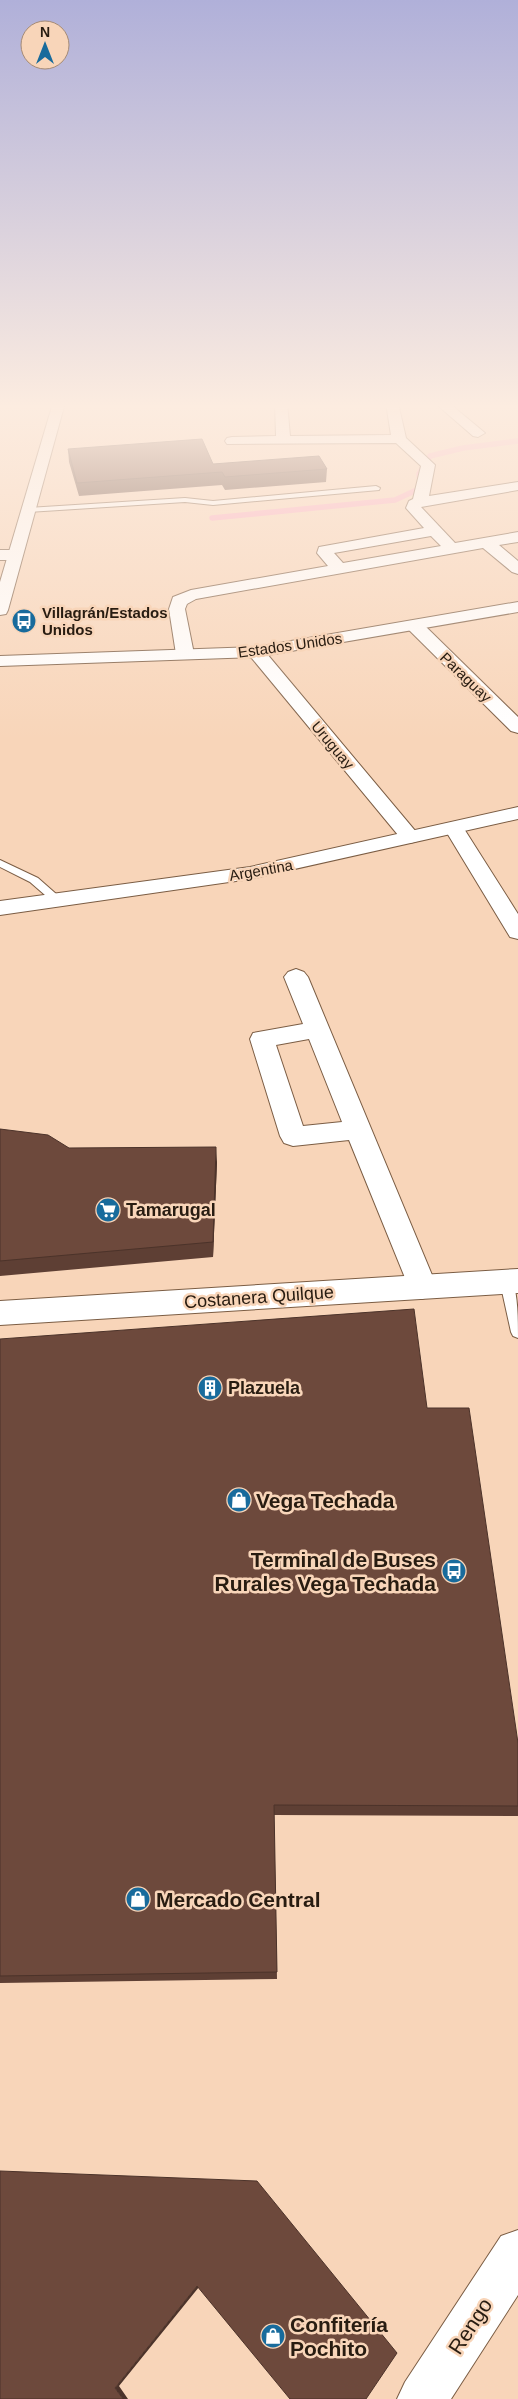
<svg xmlns="http://www.w3.org/2000/svg" width="518" height="2399" viewBox="0 0 518 2399" font-family="Helvetica,sans-serif">
	<rect width="100%" height="100%" fill="#f8d5b9"/>
	<g fill="none" stroke-linecap="round" stroke-linejoin="round">
		<!-- stream -->
		<path stroke="#fcabc2" stroke-width="5.5" d="M 212,518 L 395,500 L 421,488 L 419,474 L 430,456 L 463,448 L 518,441"/>
		<defs>
			<path id="service" d="M 376,486 L 380,488 L 379,490 L 213,505 L 185,502 L 28,512 L 24,510 L 28,508 L 185,498 L 213,501 Z
				M 0,860 L 38,878 L 63,900 L 57,903 L 53,902 L 30,882 L 0,867 Z
				M 507,1276 L 512,1278 C 518,1296 518,1319 518,1338 L 513,1336 L 511,1332 L 500,1282 L 502,1278 Z"/>
			<path id="minor" d="M 275,403 L 287,403 L 290,436 L 391,435 L 386,403 L 398,403 L 406,438 L 435,465 L 429,496 L 518,482 L 518,490 L 421,507 L 455,543 L 518,532 L 518,542 L 499,545 L 518,561 L 518,574 L 512,572 L 483,548 L 196,599 L 187,604 L 185,609 L 194,654 L 191,658 L 179,658 L 176,654 L 169,609 L 173,597 L 191,590 L 328,566 L 317,553 L 319,547 L 424,528 L 406,508 L 409,501 L 413,499 L 421,466 L 396,443 L 227,444 L 225,441 L 227,438 L 232,437 L 276,436 ZM 431,536 L 441,546 L 343,563 L 334,553 Z
				M 435,403 L 449,403 L 485,433 L 478,437 L 473,436 Z
				M 415,621 L 421,622 L 518,717 L 518,733 L 511,731 L 409,630 L 407,626 L 409,622 Z
				M 256,647 L 262,648 L 417,833 L 420,837 L 417,841 L 410,843 L 403,841 L 250,656 L 247,652 L 250,648 Z
				M 454,822 L 461,824 L 518,914 L 518,939 L 510,937 L 444,828 L 447,824 Z
				M 296,969 L 304,972 L 308,977 L 437,1287 L 432,1295 L 422,1299 L 412,1295 L 349,1140 L 293,1146 L 284,1143 L 280,1136 L 250,1039 L 253,1033 L 303,1024 L 284,977 L 288,972 ZM 309,1039 L 342,1122 L 303,1126 L 276,1045 Z
				M 518,2230 L 518,2295 L 451,2399 L 397,2399 L 405,2382 L 501,2236 Z"/>
			<path id="tertiary" d="M 0,550 L 14,550 L 22,555 L 14,560 L 0,560 Z
				M 518,602 L 518,612 L 256,657 L 0,666 L 0,656 L 256,647 Z
				M 518,807 L 518,819 L 250,879 L 0,915 L 0,901 L 250,867 Z"/>
			<path id="secondary" d="M 518,1269 L 518,1293 L 0,1325 L 0,1301 Z"/>
			<path id="primary" d="M 53,403 L 65,403 L 8,610 L 6,614 L 0,615 L 0,582 Z"/>
		</defs>
		<!-- service casing -->
		<use href="#service" stroke="#7b5d44" stroke-width="2"/>
		<!-- minor casing -->
		<use href="#minor" stroke="#7b5d44" stroke-width="2"/>
		<!-- tertiary casing -->
		<use href="#tertiary" stroke="#7b5d44" stroke-width="2"/>
		<!-- secondary casing -->
		<use href="#secondary" stroke="#7b5d44" stroke-width="2"/>
		<!-- primary casing -->
		<use href="#primary" stroke="#7b5d44" stroke-width="2"/>
		<!-- service -->
		<use href="#service" fill="#fff" fill-rule="evenodd"/>
		<!-- minor -->
		<use href="#minor" fill="#fff" fill-rule="evenodd"/>
		<!-- tertiary -->
		<use href="#tertiary" fill="#fff" fill-rule="evenodd"/>
		<!-- secondary -->
		<use href="#secondary" fill="#fff" fill-rule="evenodd"/>
		<!-- primary -->
		<use href="#primary" fill="#fff" fill-rule="evenodd"/>
	</g>
	<!-- wall -->
	<path fill="#5e3f34" d="M 68,449 L 213,464 L 327,469 L 326,482 L 225,490 L 222,485 L 79,496 L 69,462 Z
		M 0,1129 L 69,1148 L 217,1162 L 213,1257 L 0,1276 Z
		M 0,1339 L 427,1408 L 518,1743 L 518,1816 L 274,1815 L 277,1979 L 0,1983 Z"/>
	<!-- shaded-wall -->
	<path fill="#4c332a" d="M 216,1147 L 217,1162 L 213,1257 L 213,1242 Z
		M 197,2286 L 199,2287 L 119,2386 L 128,2399 L 123,2399 L 115,2388 Z"/>
	<!-- building -->
	<path fill="#6d493c" stroke="#4c332a" d="M 202,439 L 213,464 L 319,456 L 327,469 L 225,477 L 222,472 L 77,483 L 68,449 Z
		M 0,1129 L 48,1135 L 69,1148 L 216,1147 L 213,1242 L 0,1261 Z
		M 414,1309 L 427,1408 L 469,1408 L 518,1743 L 518,1806 L 274,1805 L 277,1972 L 0,1976 L 0,1339 Z
		M 0,2171 L 257,2181 L 397,2353 L 366,2399 L 290,2399 L 197,2286 L 115,2388 L 123,2399 L 0,2399 Z"/>
	<!-- sky -->
	<linearGradient id="sky" x2="0" y2="1"><stop stop-color="#b0b0d9"/><stop offset="0.55" stop-color="#fcece0"/><stop offset="1" stop-color="#fcece0" stop-opacity="0"/></linearGradient>
	<rect width="518" height="739" fill="url(#sky)"/>
	<!-- icons -->
	<defs>
		<symbol id="bus-disc" viewBox="-11 -11 22 22"><circle r="9.5" fill="#186b9c" stroke="#f8d5b9"/><path d="M-5-6H5V4H4V6H2V4H-2V6H-4V4H-5ZM-3.5-4V0h7V-4ZM-3.5 1.2v1.5H-2V1.2ZM2 1.2v1.5H3.5V1.2Z" fill="#fff"/></symbol>
		<symbol id="supermarket-disc" viewBox="-11 -11 22 22"><circle r="9.5" fill="#186b9c" stroke="#f8d5b9"/><path d="M-6-5.5h2.5l.6 2H6L4.5 2H-2.5L-4.4-4H-6ZM-1.5 3.2a1.3 1.3 0 1 0 .1 0ZM3 3.2a1.3 1.3 0 1 0 .1 0Z" fill="#fff"/></symbol>
		<symbol id="building-disc" viewBox="-11 -11 22 22"><circle r="9.5" fill="#186b9c" stroke="#f8d5b9"/><path d="M-4-6H4V6H1V3H-1V6H-4ZM-2.5-4.3h1.7v1.8h-1.7ZM.8-4.3h1.7v1.8H.8ZM-2.5-1h1.7V.8h-1.7ZM.8-1h1.7V.8H.8Z" fill="#fff"/></symbol>
		<symbol id="shop-disc" viewBox="-11 -11 22 22"><circle r="9.5" fill="#186b9c" stroke="#f8d5b9"/><path d="M-5-2.5h2.3a2.7 3.5 0 0 1 5.4 0H5L5.5 6h-11ZM-1.5-2.5h3a1.5 2.3 0 0 0-3 0Z" fill="#fff"/></symbol>
	</defs>
	<g fill-rule="evenodd">
		<use href="#bus-disc" x="10" y="607" width="28" height="28"/>
		<use href="#supermarket-disc" x="94" y="1196" width="28" height="28"/>
		<use href="#building-disc" x="196" y="1374" width="28" height="28"/>
		<use href="#shop-disc" x="225" y="1486" width="28" height="28"/>
		<use href="#bus-disc" x="440" y="1557" width="28" height="28"/>
		<use href="#shop-disc" x="124" y="1885" width="28" height="28"/>
		<use href="#shop-disc" x="259" y="2322" width="28" height="28"/>
	</g>
	<g text-anchor="middle" dominant-baseline="central" stroke-width="5" stroke-linejoin="round" paint-order="stroke">
		<!-- far-poi labels -->
		<g font-size="15" font-weight="bold" fill="#281c11" stroke="#f8d5b9" text-anchor="start">
			<text x="42" y="612">Villagrán/Estados<tspan x="42" dy="17">Unidos</tspan></text>
		</g>
		<!-- far-street labels -->
		<g font-size="15" fill="#281c11" stroke="#f8d5b9">
			<text transform="translate(290 645) rotate(-8)">Estados Unidos</text>
			<text transform="translate(466 677) rotate(44)">Paraguay</text>
			<text transform="translate(333 745) rotate(50)">Uruguay</text>
			<text transform="translate(261 870) rotate(-10)">Argentina</text>
		</g>
		<!-- poi labels -->
		<g font-size="18" font-weight="bold" fill="#281c11" stroke="#f8d5b9" text-anchor="start">
			<text x="126" y="1210">Tamarugal</text>
			<text x="228" y="1388">Plazuela</text>
		</g>
		<!-- street labels -->
		<g font-size="18" fill="#281c11" stroke="#f8d5b9">
			<text transform="translate(259 1297) rotate(-4)">Costanera Quilque</text>
		</g>
		<!-- near-poi labels -->
		<g font-size="21" font-weight="bold" fill="#281c11" stroke="#f8d5b9" text-anchor="start">
			<text x="256" y="1500">Vega Techada</text>
			<text x="436" y="1559" text-anchor="end">Terminal de Buses<tspan x="436" dy="24">Rurales Vega Techada</tspan></text>
			<text x="156" y="1899">Mercado Central</text>
			<text x="290" y="2324">Confitería<tspan x="290" dy="24">Pochito</tspan></text>
		</g>
		<!-- near-street labels -->
		<g font-size="21" fill="#281c11" stroke="#f8d5b9">
			<text transform="translate(470 2326) rotate(-57)">Rengo</text>
		</g>
	</g>
	<!-- north arrow -->
	<g transform="translate(45 45)"><circle r="24" fill="#f8d5b9" stroke="#a58b76"/>
	<path d="M0-4L9 19L0 12L-9 19Z" fill="#186b9c"/>
	<text y="-8" font-size="14" font-weight="bold" text-anchor="middle" fill="#281c11">N</text>
	</g>
</svg>
